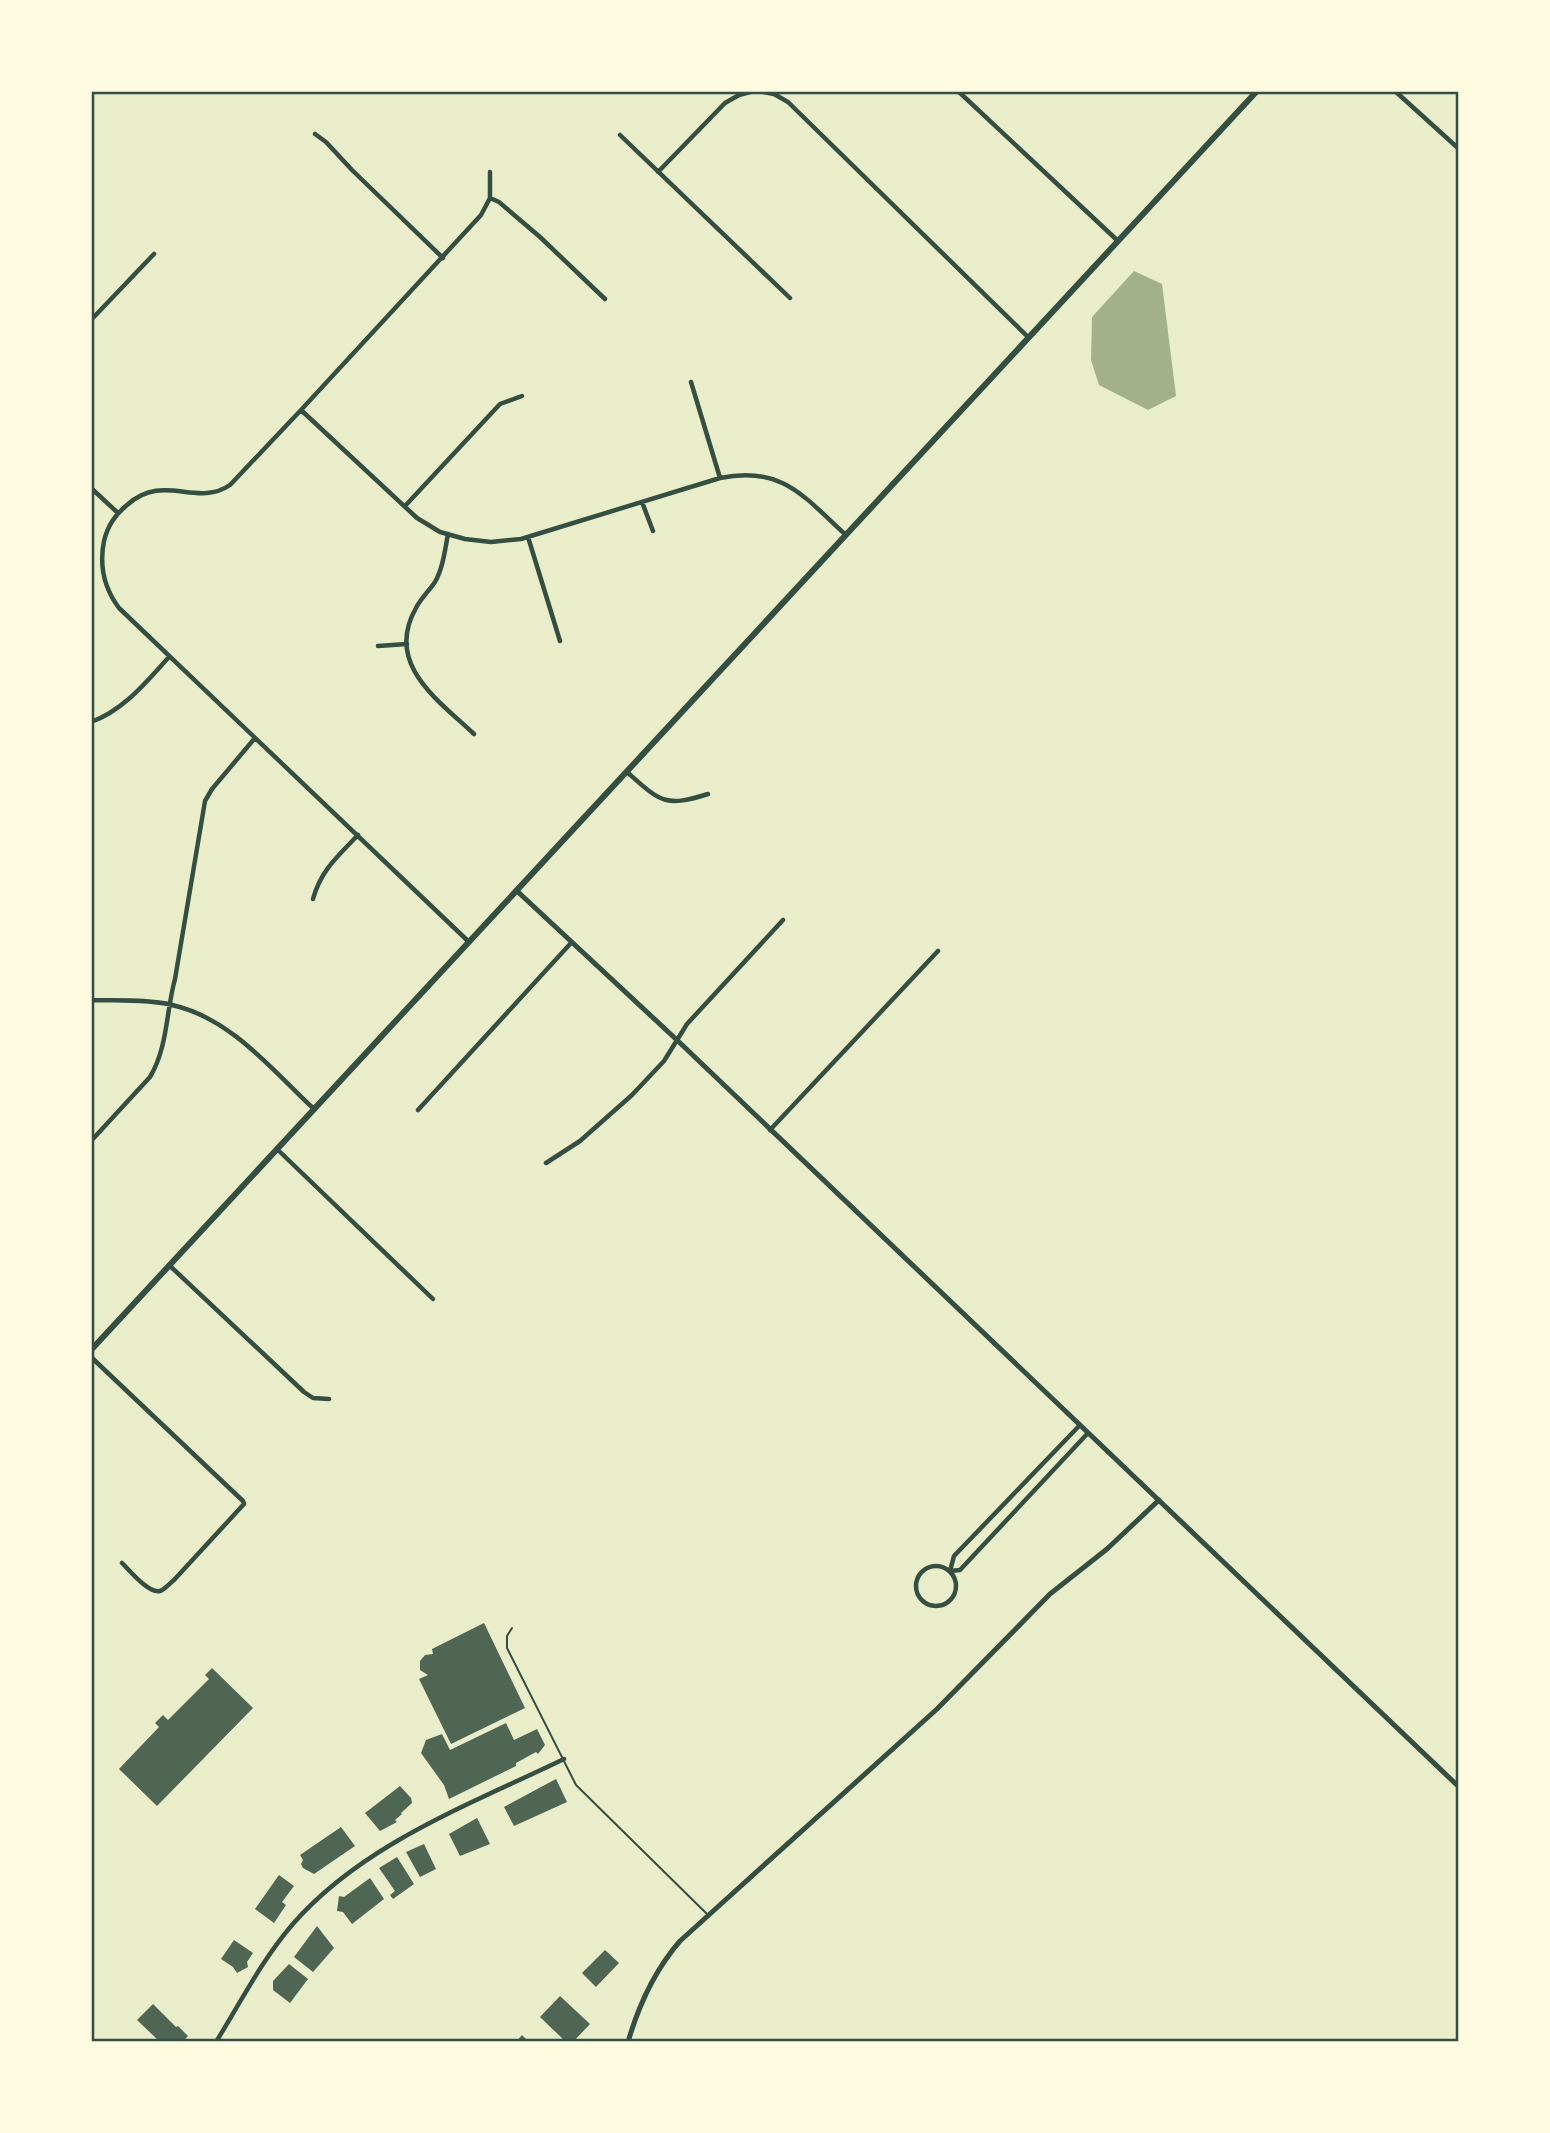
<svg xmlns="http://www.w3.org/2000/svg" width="1550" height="2133" viewBox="0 0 1550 2133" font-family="Rubik,sans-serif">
	<rect width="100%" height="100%" fill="#e9edc9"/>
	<!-- water -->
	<path fill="#a3b18a" d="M 1134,271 L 1162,284 L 1176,396 L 1148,410 L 1099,385 L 1091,360 L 1092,317 Z"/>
	<!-- building -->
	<path fill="#4f6655" d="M 484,1623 L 525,1708 L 451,1744 L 419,1679 L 428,1675 L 420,1670 L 420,1661 L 425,1655 L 433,1654 L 432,1649 Z
		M 212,1668 L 253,1708 L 157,1806 L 119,1769 L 159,1727 L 155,1723 L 163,1715 L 168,1720 L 209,1679 L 205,1675 Z
		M 506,1723 L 514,1740 L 537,1729 L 545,1745 L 538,1754 L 536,1752 L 516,1763 L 516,1766 L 449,1799 L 444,1785 L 421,1753 L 426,1740 L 442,1734 L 450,1750 Z
		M 556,1779 L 567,1802 L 514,1826 L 504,1807 Z
		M 400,1786 L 411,1798 L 412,1803 L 401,1813 L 402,1814 L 395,1820 L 397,1822 L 380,1831 L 365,1813 Z
		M 477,1818 L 490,1844 L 460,1856 L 449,1834 Z
		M 341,1827 L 355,1846 L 314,1874 L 303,1868 L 301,1864 L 303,1860 L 300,1855 Z
		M 424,1844 L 436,1869 L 420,1877 L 406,1852 Z
		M 397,1857 L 414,1884 L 393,1899 L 390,1895 L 395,1891 L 379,1868 Z
		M 279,1875 L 294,1886 L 282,1902 L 286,1905 L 274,1923 L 255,1909 Z
		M 370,1878 L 384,1899 L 352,1924 L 343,1912 L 337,1911 L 339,1896 L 344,1897 Z
		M 317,1926 L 334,1948 L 313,1972 L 294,1957 Z
		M 234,1940 L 253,1953 L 247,1962 L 248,1967 L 237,1973 L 233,1967 L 221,1959 Z
		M 605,1950 L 619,1963 L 596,1987 L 582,1973 Z
		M 289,1964 L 308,1979 L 290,2003 L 273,1990 L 273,1981 Z
		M 560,1996 L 590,2024 L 573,2042 L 566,2042 L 540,2017 Z
		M 153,2004 L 176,2027 L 178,2026 L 188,2036 L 182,2042 L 160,2042 L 137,2020 Z
		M 522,2035 L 529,2042 L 516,2042 Z"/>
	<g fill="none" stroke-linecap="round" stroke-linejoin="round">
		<!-- service -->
		<path stroke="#344e41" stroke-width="2" d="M 512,1628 L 507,1636 L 507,1648 L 576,1785 L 707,1914"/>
		<!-- minor -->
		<path stroke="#344e41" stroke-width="4.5" d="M 759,91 L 774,94 L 788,102 L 1028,337
			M 958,91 L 1118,241
			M 1395,91 L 1459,149
			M 315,134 L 326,142 L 352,170 L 443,258
			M 620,135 L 790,298
			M 658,172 L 725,103 L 739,95 L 754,91
			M 490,198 L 499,202 L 540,237 L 605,299
			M 91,320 L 154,254
			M 691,382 L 720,478
			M 301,410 L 417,518 L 440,532 L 465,539 L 491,542 L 521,539 L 720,478 C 782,465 804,497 846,535
			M 91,488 L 118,513
			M 642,502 L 653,531
			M 405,506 L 500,404 L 522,396
			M 448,534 C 445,550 443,568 435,582 C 429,591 421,598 416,608 C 384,664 438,700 474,734
			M 528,537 L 560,641
			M 378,646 L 407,644
			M 91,722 C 124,710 146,682 169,657
			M 627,772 C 660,801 664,808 708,794
			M 313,899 C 321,870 338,856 358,835
			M 469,942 L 119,608 C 104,588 99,566 104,541 C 108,525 115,515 127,505 C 164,472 196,508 230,485 L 301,410 L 481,215 L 490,198 L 490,172
			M 91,1000 C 117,1001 147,999 172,1005 C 231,1018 272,1070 314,1109
			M 418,1110 L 571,943
			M 770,1130 L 938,951
			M 91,1141 L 150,1077 C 168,1047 166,1011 175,979 L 205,801 L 212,789 L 255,738
			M 278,1150 L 433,1299
			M 546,1163 L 580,1141 L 632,1095 L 664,1061 L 687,1024 L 783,920
			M 169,1265 L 304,1392 L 313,1398 L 329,1399
			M 91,1357 L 243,1501 L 244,1504 L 174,1580 C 170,1583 164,1590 160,1591 C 149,1594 130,1571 122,1563
			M 1080,1425 L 954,1556 L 950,1571 L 960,1570 L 1088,1433
			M916 1586a20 20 0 1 1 40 0a20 20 0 1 1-40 0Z
			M 216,2042 C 240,2003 262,1960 292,1925 C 362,1844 469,1805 564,1759"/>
		<!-- tertiary -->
		<path stroke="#344e41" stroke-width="5" d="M 517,891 L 678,1041 L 1459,1787
			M 628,2042 C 639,2004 654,1971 680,1941 L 937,1709 L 1050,1594 L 1107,1549 L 1159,1500"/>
		<!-- secondary -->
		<path stroke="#344e41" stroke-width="6" d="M 91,1350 L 1257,91"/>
	</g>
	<!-- border -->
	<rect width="1550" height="2133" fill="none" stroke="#fefae0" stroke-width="186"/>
	<rect x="93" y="93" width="1364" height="1947" fill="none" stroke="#344e41" stroke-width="2.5"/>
</svg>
